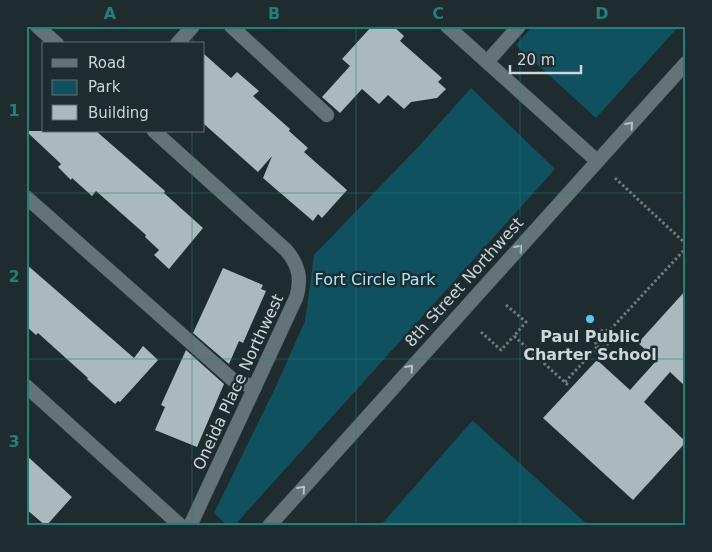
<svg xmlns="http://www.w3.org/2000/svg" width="712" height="552" viewBox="0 0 712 552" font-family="'DejaVu Sans',sans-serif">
	<rect width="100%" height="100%" fill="#1e2b2f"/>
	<!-- green -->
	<path fill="#10515f" d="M 533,26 L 679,26 L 596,118 L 516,45 Z
		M 471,88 L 555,169 L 234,526 L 228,526 L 214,513 L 277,384 L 305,321 L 314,255 L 420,145 Z
		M 472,421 L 473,421 L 589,526 L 380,526 Z"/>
	<!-- building -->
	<path fill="#a9b9be" d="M 372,26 L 393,26 L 404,36 L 400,41 L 442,78 L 438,82 L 446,89 L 437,98 L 411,102 L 404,109 L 388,95 L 379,104 L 362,89 L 340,113 L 322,97 L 350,66 L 342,59 Z
		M 204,54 L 231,78 L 237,72 L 259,91 L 253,96 L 290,129 L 289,131 L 308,148 L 304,152 L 347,190 L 322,218 L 318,214 L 313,221 L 263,178 L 272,156 L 258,172 L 204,124 Z
		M 26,131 L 96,131 L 165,191 L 164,193 L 203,228 L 169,269 L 154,255 L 159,250 L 145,237 L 146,235 L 96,191 L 92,196 L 72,178 L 71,180 L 58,167 L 61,164 Z
		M 26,264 L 134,358 L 143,346 L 158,360 L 120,402 L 118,401 L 115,404 L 87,379 L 88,378 L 38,333 L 36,335 L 26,326 Z
		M 223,268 L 263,285 L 261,289 L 266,291 L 243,343 L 239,341 L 229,364 L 193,333 Z
		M 686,290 L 686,387 L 670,372 L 644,402 L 686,442 L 633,500 L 543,418 L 597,360 L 630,390 L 657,360 L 638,343 Z
		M 186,350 L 224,384 L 197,447 L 155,430 L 165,407 L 161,405 Z
		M 26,455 L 72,497 L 46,526 L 26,509 Z"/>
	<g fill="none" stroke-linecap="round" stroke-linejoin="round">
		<defs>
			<path id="service" d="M 231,26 L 327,115
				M 177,44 L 193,26
				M 487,62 L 519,26
				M 26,197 L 233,380 L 255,387"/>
			<path id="minor" d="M 37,26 L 57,44
				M 447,26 L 597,161
				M 154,131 L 286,250 C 299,265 302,279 296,298 L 190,526
				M 26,386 L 181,526
				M 269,526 L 686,63"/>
		</defs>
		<!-- service casing -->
		<use href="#service" stroke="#3a4649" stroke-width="15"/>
		<!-- minor casing -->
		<use href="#minor" stroke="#3a4649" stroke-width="15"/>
		<!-- path -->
		<path stroke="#707b7e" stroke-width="3" stroke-dasharray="2.5 2.5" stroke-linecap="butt" d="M 615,178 L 686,244
			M 506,305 L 526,322 L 514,336 L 569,386
			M 481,332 L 501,350 L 514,336
			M 597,347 L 603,347 L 612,341 L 610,330
			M 565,382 L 597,347 C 594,340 596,336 601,331 L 610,330 L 686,248"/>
		<!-- service -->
		<use href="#service" stroke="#637377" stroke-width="14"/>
		<!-- minor -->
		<use href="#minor" stroke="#637377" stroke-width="14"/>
	</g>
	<!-- one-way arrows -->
	<defs><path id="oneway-chevron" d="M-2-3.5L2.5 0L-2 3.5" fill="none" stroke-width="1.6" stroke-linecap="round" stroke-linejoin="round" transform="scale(1.25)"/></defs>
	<g stroke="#b8c2c5">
		<use href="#oneway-chevron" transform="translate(630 125) rotate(-48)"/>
		<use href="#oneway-chevron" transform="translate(519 248) rotate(-48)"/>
		<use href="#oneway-chevron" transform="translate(410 368) rotate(-48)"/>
		<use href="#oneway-chevron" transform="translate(302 489) rotate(-48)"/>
	</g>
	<!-- grid -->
	<path fill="none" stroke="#228079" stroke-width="1" stroke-opacity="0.55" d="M 192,26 L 192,44M 356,26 L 356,526M 520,26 L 520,526M 192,131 L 192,526M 26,193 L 686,193M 26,359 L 686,359"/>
	<!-- markers -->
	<circle fill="#58c8e4" stroke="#1e2b2f" stroke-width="2" cx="590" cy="319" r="5"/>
	<g text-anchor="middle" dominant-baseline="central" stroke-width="5" stroke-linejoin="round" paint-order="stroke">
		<!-- park labels -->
		<g font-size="16" fill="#a4e8fb" stroke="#1e2b2f">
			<text x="375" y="279">Fort Circle Park</text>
		</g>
		<!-- street labels -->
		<g font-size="16" fill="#cdd6d8" stroke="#1e2b2f">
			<text transform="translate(464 282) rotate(-48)">8th Street Northwest</text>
			<text transform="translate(238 382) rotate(-65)">Oneida Place Northwest</text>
		</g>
		<!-- poi labels -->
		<g font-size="16" font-weight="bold" fill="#cdd6d8" stroke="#1e2b2f">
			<text x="590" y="336">Paul Public<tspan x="590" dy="18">Charter School</tspan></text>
		</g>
	</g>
	<!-- border -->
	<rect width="712" height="552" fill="none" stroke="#1e2b2f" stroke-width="55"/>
	<!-- legend -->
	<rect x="42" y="42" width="162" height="90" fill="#1e2b2f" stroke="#646f73"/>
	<rect x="52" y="59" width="25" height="8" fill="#637377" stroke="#646f73"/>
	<text x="88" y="68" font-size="15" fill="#cdd6d8">Road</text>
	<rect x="52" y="80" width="25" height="15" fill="#10515f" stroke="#646f73"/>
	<text x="88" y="92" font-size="15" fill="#cdd6d8">Park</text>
	<rect x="52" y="105" width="25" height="15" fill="#a9b9be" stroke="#646f73"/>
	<text x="88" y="118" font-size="15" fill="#cdd6d8">Building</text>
	<!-- scale -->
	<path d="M510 65v8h71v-8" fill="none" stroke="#cdd6d8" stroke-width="2.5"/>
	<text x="517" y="65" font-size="15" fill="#cdd6d8" stroke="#1e2b2f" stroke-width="4" paint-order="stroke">20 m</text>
	<rect x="28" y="28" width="656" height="496" fill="none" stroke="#228079" stroke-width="2"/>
	<g font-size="16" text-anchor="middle" font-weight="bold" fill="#228079">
		<text x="110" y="19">A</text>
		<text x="274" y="19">B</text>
		<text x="438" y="19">C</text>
		<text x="602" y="19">D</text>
		<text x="14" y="116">1</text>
		<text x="14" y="282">2</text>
		<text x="14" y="447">3</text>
	</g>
</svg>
